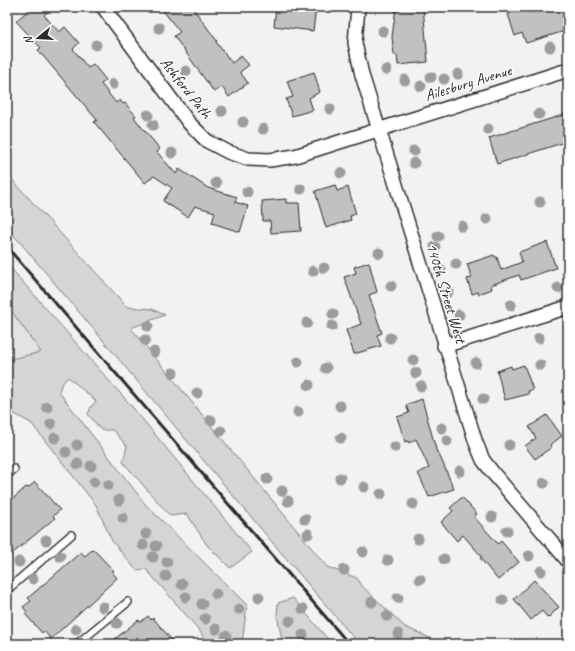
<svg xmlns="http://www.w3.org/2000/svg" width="575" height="651" viewBox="0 0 575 651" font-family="Caveat,sans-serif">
	<rect width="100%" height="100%" fill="#f2f2f2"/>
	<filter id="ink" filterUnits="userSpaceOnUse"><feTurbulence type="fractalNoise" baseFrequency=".025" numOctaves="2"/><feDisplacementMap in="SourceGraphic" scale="8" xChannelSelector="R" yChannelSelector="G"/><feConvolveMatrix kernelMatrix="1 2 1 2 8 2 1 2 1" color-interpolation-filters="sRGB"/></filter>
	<g filter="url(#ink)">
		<!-- built -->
		<path fill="#e3e3e3" d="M 7,305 L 22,324 L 41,352 L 7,360 Z"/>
		<!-- green -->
		<path fill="#d5d5d5" stroke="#808080" d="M 7,174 L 127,307 L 152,309 L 165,315 L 131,328 L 327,567 L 357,578 L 362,586 L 405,627 L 430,638 L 435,644 L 359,644 C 240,506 125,365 7,227 Z
			M 7,264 L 134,409 L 252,552 L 230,568 L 207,545 L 187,514 L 170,516 L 123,462 L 127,446 L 113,430 L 101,430 L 88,414 L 91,407 L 96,401 L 68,377 L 61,385 L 59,392 L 146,505 L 247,605 L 242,644 L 208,644 L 199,630 L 146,569 L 136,570 L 112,541 L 96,505 L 31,423 L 7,410 L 7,360 L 41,352 L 7,305 Z
			M 293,598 L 332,644 L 283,644 L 277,616 L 278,603 Z"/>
		<!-- building -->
		<path fill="#c1c1c1" stroke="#2b2b2b" d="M 32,7 L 53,7 L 44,15 L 59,32 L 65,27 L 79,43 L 73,49 L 88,68 L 93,64 L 106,80 L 101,84 L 116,103 L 120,100 L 123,104 L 125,103 L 136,116 L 134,117 L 140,125 L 160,149 L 157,152 L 176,174 L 179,169 L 208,188 L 237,197 L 235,202 L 248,206 L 240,232 L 212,223 L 215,212 L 195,206 L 188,217 L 163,201 L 172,188 L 154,176 L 145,183 L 94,122 L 97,120 L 38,50 L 41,48 L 16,21 Z
			M 160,7 L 192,7 L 217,41 L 216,42 L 232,63 L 241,56 L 249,65 L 240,72 L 248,83 L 229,97 L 222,87 L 214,92 L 174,36 L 180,32 Z
			M 276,7 L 316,7 L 313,31 L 274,26 Z
			M 396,7 L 423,7 L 428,62 L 398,65 L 397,55 L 394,55 L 392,37 Z
			M 529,7 L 568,7 L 568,30 L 526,43 L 522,33 L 515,36 L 508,14 Z
			M 314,72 L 320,92 L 309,98 L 313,110 L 292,116 L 286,99 L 293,97 L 287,81 Z
			M 566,114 L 568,121 L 568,141 L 497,164 L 489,138 Z
			M 335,185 L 337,191 L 348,187 L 356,214 L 350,216 L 351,220 L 326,228 L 315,191 Z
			M 286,199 L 286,203 L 299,203 L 301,231 L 271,233 L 270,221 L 263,221 L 262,201 Z
			M 547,242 L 556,268 L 521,280 L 519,275 L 491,285 L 492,289 L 479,294 L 478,292 L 472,294 L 467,279 L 472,278 L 467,264 L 494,255 L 495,257 L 497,257 L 501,270 L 522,262 L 519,252 Z
			M 369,262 L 377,292 L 369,295 L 382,333 L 377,335 L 381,346 L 354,354 L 346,330 L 361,324 L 344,277 L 356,273 L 354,267 Z
			M 524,365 L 533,390 L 528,391 L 529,394 L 505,400 L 497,371 L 511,366 L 512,369 Z
			M 422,399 L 437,453 L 438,452 L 454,489 L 429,497 L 418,473 L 429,468 L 416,439 L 409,443 L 408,441 L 405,442 L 397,417 L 409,413 L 406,405 Z
			M 547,415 L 562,436 L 550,445 L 552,447 L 535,459 L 525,446 L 536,438 L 529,427 Z
			M 35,482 L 60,510 L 53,516 L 55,518 L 7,558 L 7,504 L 26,487 L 28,488 Z
			M 462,497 L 477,514 L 474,517 L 498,544 L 501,541 L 519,562 L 498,580 L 480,558 L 482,557 L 463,535 L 457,541 L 441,522 L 453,511 L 450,508 Z
			M 93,549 L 114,571 L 112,572 L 117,578 L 51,639 L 44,631 L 42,633 L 25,614 L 27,612 L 23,607 L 31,601 L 28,598 L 81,552 L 85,556 Z
			M 534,580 L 559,607 L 548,618 L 542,611 L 531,620 L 514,599 Z
			M 148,616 L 151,620 L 153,618 L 175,644 L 109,644 L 138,620 L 141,622 Z"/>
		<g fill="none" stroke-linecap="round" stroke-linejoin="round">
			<defs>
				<path id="service" d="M 7,475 L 14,469
					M 7,590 L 71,535
					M 77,644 L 128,602"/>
				<path id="minor" d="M 103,7 L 189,123 L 207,141 L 228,152 L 248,159 L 270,160 L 295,156 L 568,70
					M 358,7 L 355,43 L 362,75 L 476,443 L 483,460 L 493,473 L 568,561
					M 444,346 L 568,307"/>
			</defs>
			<!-- service casing -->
			<use href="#service" stroke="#2b2b2b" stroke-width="10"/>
			<!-- minor casing -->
			<use href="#minor" stroke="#2b2b2b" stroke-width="16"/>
			<!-- service -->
			<use href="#service" stroke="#fff" stroke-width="7"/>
			<!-- minor -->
			<use href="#minor" stroke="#fff" stroke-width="13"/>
			<!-- rail -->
			<path stroke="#2b2b2b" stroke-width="3" d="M 7,247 L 349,644"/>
		</g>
		<!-- trees -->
		<g fill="#9c9c9c">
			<circle cx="159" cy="28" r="5.5"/>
			<circle cx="383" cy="31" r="5.5"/>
			<circle cx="96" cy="45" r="5.5"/>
			<circle cx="550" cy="47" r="5.5"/>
			<circle cx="386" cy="70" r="5.5"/>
			<circle cx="186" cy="71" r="5.5"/>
			<circle cx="458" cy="74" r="5.5"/>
			<circle cx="431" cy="77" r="5.5"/>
			<circle cx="444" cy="79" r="5.5"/>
			<circle cx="405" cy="80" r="5.5"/>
			<circle cx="113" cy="84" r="5.5"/>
			<circle cx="421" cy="86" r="5.5"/>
			<circle cx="330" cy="109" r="5.5"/>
			<circle cx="222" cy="111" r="5.5"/>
			<circle cx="539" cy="114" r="5.5"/>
			<circle cx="148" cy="115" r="5.5"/>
			<circle cx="243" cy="122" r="5.5"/>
			<circle cx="153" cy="125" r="5.5"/>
			<circle cx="263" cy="129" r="5.5"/>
			<circle cx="488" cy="129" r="5.5"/>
			<circle cx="414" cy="151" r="5.5"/>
			<circle cx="172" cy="153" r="5.5"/>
			<circle cx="414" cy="163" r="5.5"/>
			<circle cx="341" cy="173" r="5.5"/>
			<circle cx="216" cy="183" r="5.5"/>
			<circle cx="301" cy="189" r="5.5"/>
			<circle cx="247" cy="192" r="5.5"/>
			<circle cx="540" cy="202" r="5.5"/>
			<circle cx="487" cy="219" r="5.5"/>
			<circle cx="462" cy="226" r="5.5"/>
			<circle cx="438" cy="236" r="5.5"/>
			<circle cx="435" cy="247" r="5.5"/>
			<circle cx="379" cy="253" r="5.5"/>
			<circle cx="456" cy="264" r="5.5"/>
			<circle cx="324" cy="268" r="5.5"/>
			<circle cx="441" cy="270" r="5.5"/>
			<circle cx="313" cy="271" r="5.5"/>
			<circle cx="391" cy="286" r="5.5"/>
			<circle cx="558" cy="288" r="5.5"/>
			<circle cx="448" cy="292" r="5.5"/>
			<circle cx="511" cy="305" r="5.5"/>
			<circle cx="333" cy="314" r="5.5"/>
			<circle cx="459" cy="315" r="5.5"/>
			<circle cx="307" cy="323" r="5.5"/>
			<circle cx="148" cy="326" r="5.5"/>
			<circle cx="332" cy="326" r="5.5"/>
			<circle cx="390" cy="338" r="5.5"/>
			<circle cx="539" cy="338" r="5.5"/>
			<circle cx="145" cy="340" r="5.5"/>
			<circle cx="154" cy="352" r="5.5"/>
			<circle cx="413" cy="360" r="5.5"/>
			<circle cx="298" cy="362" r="5.5"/>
			<circle cx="476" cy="363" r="5.5"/>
			<circle cx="540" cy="365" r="5.5"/>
			<circle cx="326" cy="368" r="5.5"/>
			<circle cx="173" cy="373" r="5.5"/>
			<circle cx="416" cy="373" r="5.5"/>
			<circle cx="309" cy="385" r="5.5"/>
			<circle cx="421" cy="386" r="5.5"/>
			<circle cx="197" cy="393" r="5.5"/>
			<circle cx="483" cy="399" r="5.5"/>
			<circle cx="340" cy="406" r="5.5"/>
			<circle cx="47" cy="407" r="5.5"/>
			<circle cx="298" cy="412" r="5.5"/>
			<circle cx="211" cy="420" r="5.5"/>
			<circle cx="51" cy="424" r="5.5"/>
			<circle cx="442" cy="428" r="5.5"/>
			<circle cx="221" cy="431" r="5.5"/>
			<circle cx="55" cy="438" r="5.5"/>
			<circle cx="341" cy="438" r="5.5"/>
			<circle cx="447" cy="441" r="5.5"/>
			<circle cx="77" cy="445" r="5.5"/>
			<circle cx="509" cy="445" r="5.5"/>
			<circle cx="395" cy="447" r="5.5"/>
			<circle cx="66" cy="452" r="5.5"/>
			<circle cx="78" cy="464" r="5.5"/>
			<circle cx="91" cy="466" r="5.5"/>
			<circle cx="460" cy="471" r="5.5"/>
			<circle cx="340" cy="478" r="5.5"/>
			<circle cx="267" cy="479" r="5.5"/>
			<circle cx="94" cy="482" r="5.5"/>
			<circle cx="544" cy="483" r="5.5"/>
			<circle cx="108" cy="485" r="5.5"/>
			<circle cx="364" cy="487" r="5.5"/>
			<circle cx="282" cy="491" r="5.5"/>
			<circle cx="381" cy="494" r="5.5"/>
			<circle cx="119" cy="500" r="5.5"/>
			<circle cx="288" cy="501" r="5.5"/>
			<circle cx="413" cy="504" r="5.5"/>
			<circle cx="492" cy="517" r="5.5"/>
			<circle cx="123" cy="518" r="5.5"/>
			<circle cx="305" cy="519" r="5.5"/>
			<circle cx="507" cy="531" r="5.5"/>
			<circle cx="146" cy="534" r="5.5"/>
			<circle cx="308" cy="534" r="5.5"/>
			<circle cx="418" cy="539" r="5.5"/>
			<circle cx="46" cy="540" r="5.5"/>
			<circle cx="143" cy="545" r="5.5"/>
			<circle cx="156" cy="546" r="5.5"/>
			<circle cx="363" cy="552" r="5.5"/>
			<circle cx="60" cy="556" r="5.5"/>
			<circle cx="529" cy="556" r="5.5"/>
			<circle cx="153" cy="557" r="5.5"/>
			<circle cx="444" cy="559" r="5.5"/>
			<circle cx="388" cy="560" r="5.5"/>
			<circle cx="19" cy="562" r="5.5"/>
			<circle cx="167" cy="562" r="5.5"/>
			<circle cx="344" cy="570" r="5.5"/>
			<circle cx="541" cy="571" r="5.5"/>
			<circle cx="166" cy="576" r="5.5"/>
			<circle cx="33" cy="579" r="5.5"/>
			<circle cx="420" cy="579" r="5.5"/>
			<circle cx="182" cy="584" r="5.5"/>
			<circle cx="216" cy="594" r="5.5"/>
			<circle cx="186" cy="597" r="5.5"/>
			<circle cx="259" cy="597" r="5.5"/>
			<circle cx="398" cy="598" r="5.5"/>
			<circle cx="503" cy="600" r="5.5"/>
			<circle cx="372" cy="602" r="5.5"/>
			<circle cx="202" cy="604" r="5.5"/>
			<circle cx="103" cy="607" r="5.5"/>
			<circle cx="239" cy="609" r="5.5"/>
			<circle cx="303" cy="609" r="5.5"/>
			<circle cx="387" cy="616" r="5.5"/>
			<circle cx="205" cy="619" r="5.5"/>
			<circle cx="290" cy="621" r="5.5"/>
			<circle cx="117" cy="623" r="5.5"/>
			<circle cx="76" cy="629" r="5.5"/>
			<circle cx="216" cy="629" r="5.5"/>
			<circle cx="398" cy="634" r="5.5"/>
			<circle cx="303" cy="635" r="5.5"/>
			<circle cx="226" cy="636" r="5.5"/>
		</g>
	</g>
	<g text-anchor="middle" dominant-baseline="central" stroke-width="3" stroke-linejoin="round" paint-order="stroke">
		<!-- street labels -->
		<g font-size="16" fill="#2b2b2b" stroke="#fff">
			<text transform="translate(468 83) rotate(-17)">Ailesbury Avenue</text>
			<text transform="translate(186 88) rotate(52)">Ashford Path</text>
			<text transform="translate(446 293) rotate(73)">140th Street West</text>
		</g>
	</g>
	<!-- margin -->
	<rect width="575" height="651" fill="none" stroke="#fff" stroke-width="24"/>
	<rect x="12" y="12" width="551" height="627" fill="none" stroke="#2b2b2b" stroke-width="1.5" filter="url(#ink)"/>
	<!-- north arrow -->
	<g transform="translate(38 38) rotate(252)" stroke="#ffffff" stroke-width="3" paint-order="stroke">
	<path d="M0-3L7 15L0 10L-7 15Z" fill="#2b2b2b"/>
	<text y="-6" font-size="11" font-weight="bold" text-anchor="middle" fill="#2b2b2b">N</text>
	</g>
</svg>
